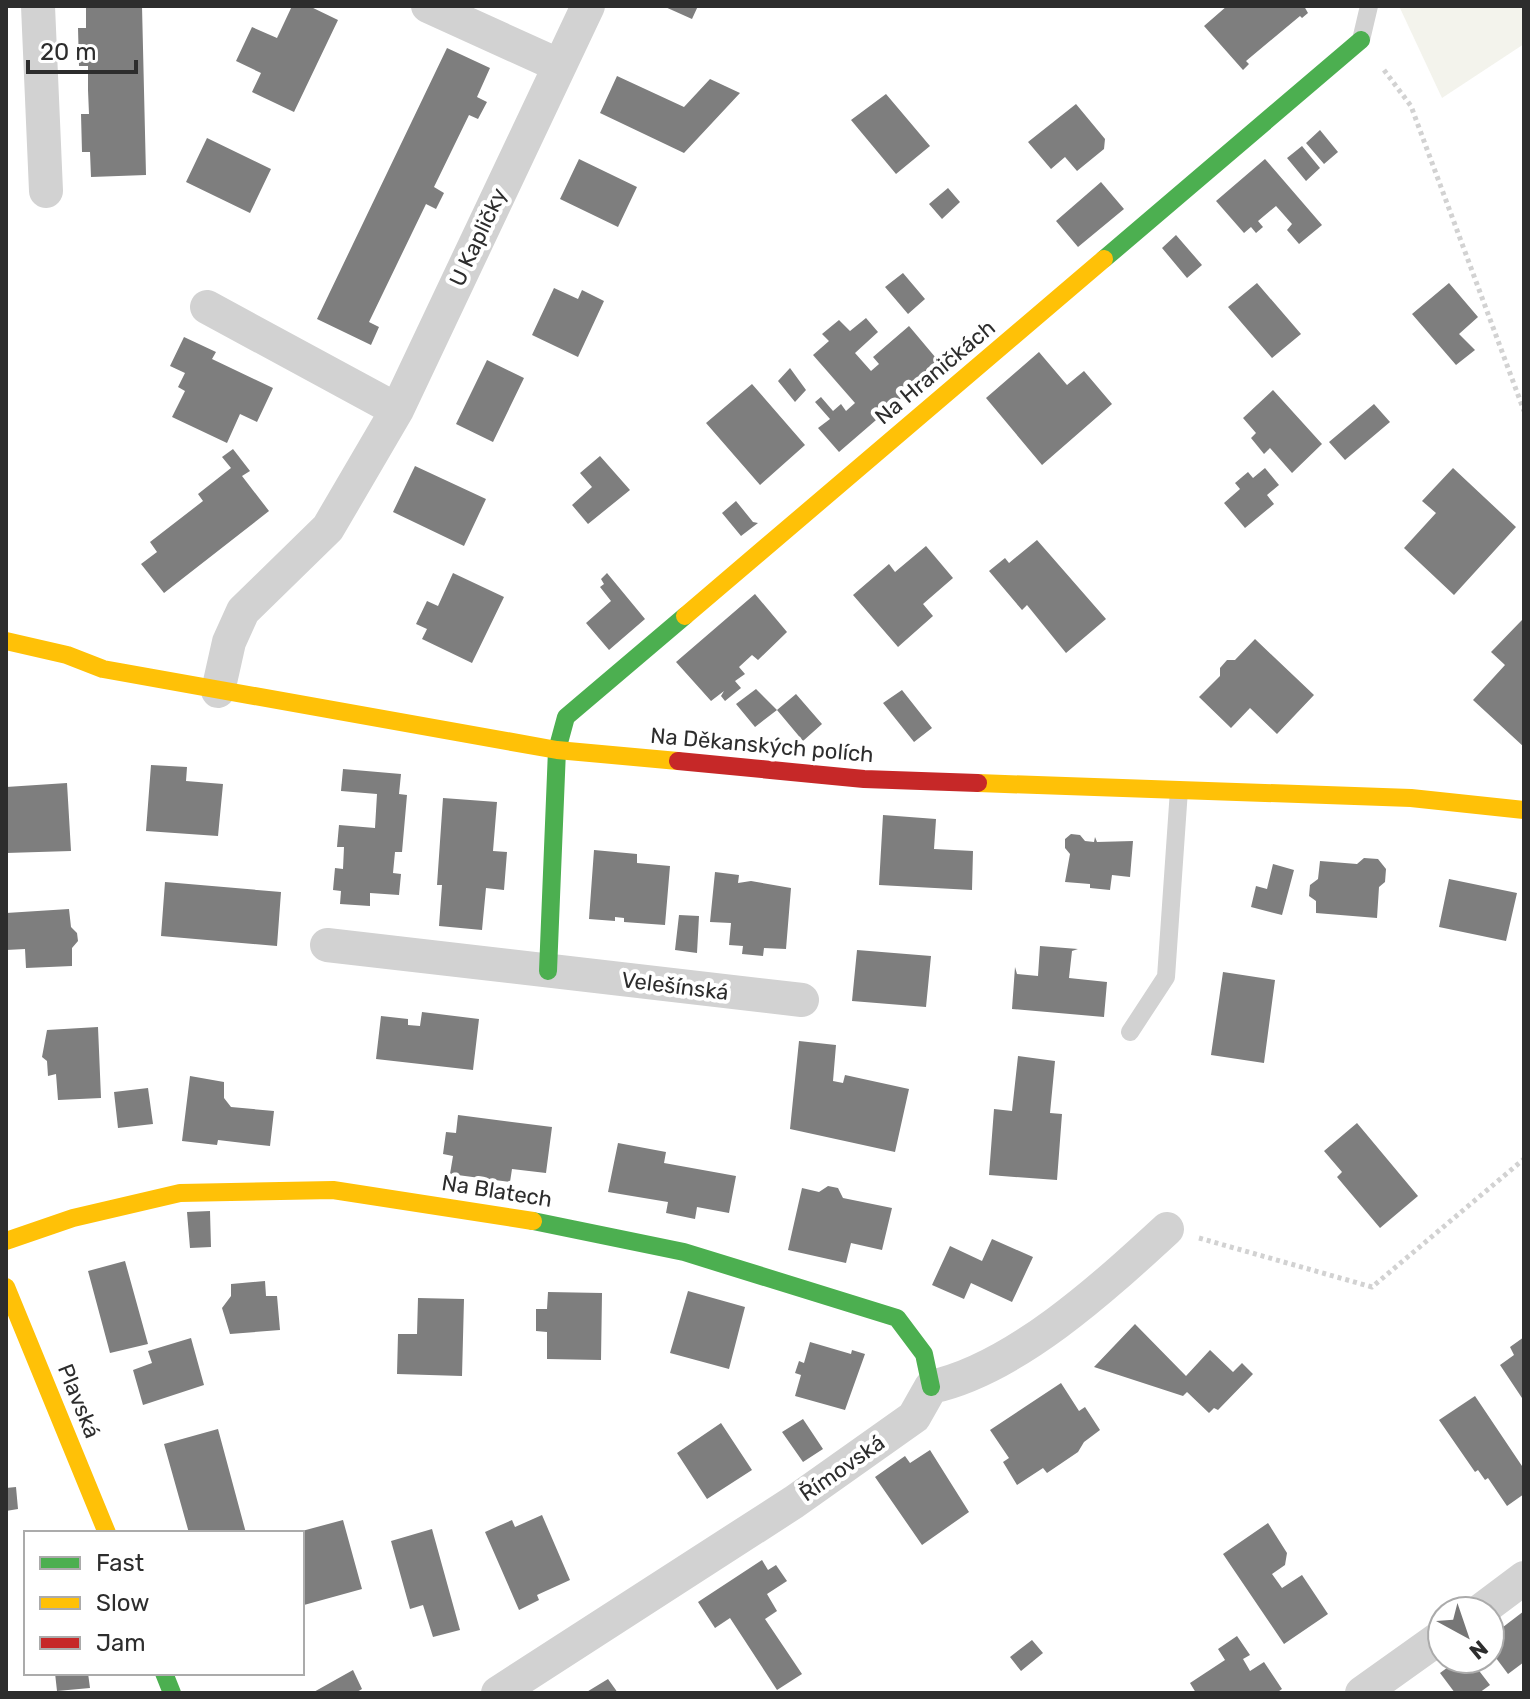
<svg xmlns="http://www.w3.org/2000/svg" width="1530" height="1699" viewBox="0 0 1530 1699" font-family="Rubik,sans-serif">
	<rect width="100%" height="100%" fill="#fff"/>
	<!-- green -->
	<path fill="#f3f3ec" d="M 1399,6 L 1524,6 L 1524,44 L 1442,98 Z"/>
	<!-- building -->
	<path fill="#7e7e7e" d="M 86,6 L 142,6 L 146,175 L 91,177 L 90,152 L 82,152 L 81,114 L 89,114 L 88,90 L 88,66 L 79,66 L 78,28 L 86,28 Z
		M 292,6 L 309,6 L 338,20 L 294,112 L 252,92 L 261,73 L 236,61 L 252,27 L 277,38 Z
		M 663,6 L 698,6 L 692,19 Z
		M 1227,6 L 1304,6 L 1308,13 L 1302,18 L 1300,16 L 1246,61 L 1249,64 L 1243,70 L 1204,26 Z
		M 447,48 L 490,68 L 477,97 L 487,102 L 478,119 L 469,115 L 434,187 L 444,193 L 436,209 L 426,204 L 369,322 L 379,327 L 371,345 L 317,319 Z
		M 617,76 L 684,107 L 710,79 L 740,93 L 684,153 L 600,113 Z
		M 886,94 L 930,146 L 896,174 L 851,120 Z
		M 1076,104 L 1105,139 L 1104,149 L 1077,171 L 1065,157 L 1051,169 L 1028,142 Z
		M 1320,130 L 1338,152 L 1324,164 L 1306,143 Z
		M 207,138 L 271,169 L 250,213 L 186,182 Z
		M 1302,146 L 1320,168 L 1306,181 L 1287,158 Z
		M 579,159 L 637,187 L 618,227 L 560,199 Z
		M 1265,159 L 1322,225 L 1299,244 L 1287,230 L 1292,224 L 1276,206 L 1258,221 L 1263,227 L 1256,233 L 1251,227 L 1244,233 L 1216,201 Z
		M 1101,182 L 1124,209 L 1078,247 L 1056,221 Z
		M 948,188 L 960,202 L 942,219 L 929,204 Z
		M 1176,235 L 1202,265 L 1187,278 L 1162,248 Z
		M 903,273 L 925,299 L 908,314 L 885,287 Z
		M 1257,283 L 1301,334 L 1272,358 L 1228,307 Z
		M 1449,283 L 1478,317 L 1459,334 L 1475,350 L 1456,365 L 1412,314 Z
		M 554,288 L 578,299 L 582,290 L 604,301 L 578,357 L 532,335 Z
		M 866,318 L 878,332 L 855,353 L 871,371 L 879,364 L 873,357 L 909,326 L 941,364 L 839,452 L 818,428 L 830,419 L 815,402 L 821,397 L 833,411 L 841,404 L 846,411 L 855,403 L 813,355 L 829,341 L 822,334 L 839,320 L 850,331 Z
		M 184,337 L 216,352 L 212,359 L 273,388 L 257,422 L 240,414 L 227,443 L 172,417 L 185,391 L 178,387 L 185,373 L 170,366 Z
		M 1039,352 L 1067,385 L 1084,371 L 1112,404 L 1042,465 L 986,398 Z
		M 487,360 L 524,378 L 493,442 L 456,424 Z
		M 790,368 L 806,390 L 795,402 L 778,381 Z
		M 752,384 L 805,445 L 760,485 L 706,423 Z
		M 1273,390 L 1322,444 L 1292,473 L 1270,448 L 1264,454 L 1251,438 L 1256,433 L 1243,418 Z
		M 1374,404 L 1390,422 L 1345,460 L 1329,442 Z
		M 233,449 L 250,471 L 242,476 L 269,511 L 164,593 L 141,564 L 157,552 L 150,542 L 203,501 L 198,494 L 231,468 L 222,457 Z
		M 600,456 L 630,490 L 588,524 L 572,505 L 592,487 L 580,473 Z
		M 415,466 L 486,499 L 464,546 L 393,512 Z
		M 1265,468 L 1279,485 L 1267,495 L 1274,504 L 1245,528 L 1224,503 L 1240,489 L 1235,483 L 1248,472 L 1253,478 Z
		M 1453,468 L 1516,527 L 1454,595 L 1404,548 L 1436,513 L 1422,501 Z
		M 736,501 L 753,522 L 758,523 L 741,536 L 722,513 Z
		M 1037,540 L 1106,619 L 1066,653 L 1027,605 L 1022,610 L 989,571 L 1005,558 L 1009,563 Z
		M 926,546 L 953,578 L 923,604 L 933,616 L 898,647 L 853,595 L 889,564 L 895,572 Z
		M 453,573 L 504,597 L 472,663 L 422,639 L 427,629 L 416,624 L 427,601 L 438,606 Z
		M 607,573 L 645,619 L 609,650 L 586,623 L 611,601 L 600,587 L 604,584 L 601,579 Z
		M 755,594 L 787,632 L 758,660 L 752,655 L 739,667 L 745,674 L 735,681 L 741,688 L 725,701 L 721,696 L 724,691 L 711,701 L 676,662 Z
		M 1522,620 L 1524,622 L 1524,747 L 1473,700 L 1505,665 L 1491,652 Z
		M 1255,639 L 1314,695 L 1277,734 L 1250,708 L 1231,728 L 1199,697 L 1220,676 L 1220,668 L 1227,660 L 1235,660 Z
		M 756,689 L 777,710 L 755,727 L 736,704 Z
		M 902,690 L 932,728 L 914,742 L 883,703 Z
		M 796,694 L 822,724 L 803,741 L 777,710 Z
		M 151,765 L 187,767 L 186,781 L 223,784 L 218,836 L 146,831 Z
		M 343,769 L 401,774 L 399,794 L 407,795 L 402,852 L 395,852 L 393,873 L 401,874 L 399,895 L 370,893 L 370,906 L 340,904 L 341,891 L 333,890 L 335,868 L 343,869 L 344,847 L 337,847 L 339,825 L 375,828 L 377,794 L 341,791 Z
		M 67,783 L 71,851 L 6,853 L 6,787 Z
		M 443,798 L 497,802 L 493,851 L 507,852 L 504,890 L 486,888 L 482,930 L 439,926 L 442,885 L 437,885 Z
		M 883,815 L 936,819 L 934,849 L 973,851 L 972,890 L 879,885 Z
		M 1071,834 L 1080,835 L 1085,841 L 1094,842 L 1095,837 L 1097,842 L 1133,841 L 1130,877 L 1112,875 L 1110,890 L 1090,888 L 1090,884 L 1065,882 L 1070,854 L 1065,848 L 1065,839 Z
		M 594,850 L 637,854 L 637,863 L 670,866 L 665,925 L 624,922 L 624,918 L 615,917 L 615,921 L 589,919 Z
		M 1364,858 L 1378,859 L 1386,869 L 1385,882 L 1379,887 L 1377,918 L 1316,913 L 1316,901 L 1309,896 L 1310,885 L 1318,879 L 1320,861 L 1357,864 Z
		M 1273,864 L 1294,870 L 1282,915 L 1251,907 L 1256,886 L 1267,889 Z
		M 715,872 L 739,875 L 738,883 L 751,881 L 791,888 L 786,949 L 764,948 L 763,956 L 742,954 L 743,946 L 729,945 L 731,923 L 710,922 Z
		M 1449,879 L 1517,893 L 1506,941 L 1439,927 Z
		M 165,882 L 281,892 L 277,946 L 161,936 Z
		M 69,909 L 71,927 L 77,933 L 78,941 L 72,948 L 72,966 L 26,968 L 25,949 L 6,950 L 6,913 Z
		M 679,915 L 699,916 L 697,953 L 675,950 Z
		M 1040,946 L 1078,949 L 1072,951 L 1069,978 L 1107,982 L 1104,1017 L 1012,1009 L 1015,967 L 1017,974 L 1038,976 Z
		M 857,950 L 931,956 L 926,1007 L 852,1001 Z
		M 1223,972 L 1275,980 L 1264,1063 L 1211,1055 Z
		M 422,1012 L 479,1019 L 473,1070 L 376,1059 L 381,1016 L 408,1019 L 408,1025 L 420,1026 Z
		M 98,1027 L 101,1098 L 58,1100 L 56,1074 L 48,1076 L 47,1061 L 42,1057 L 47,1030 Z
		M 799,1041 L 836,1045 L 833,1081 L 843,1083 L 845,1075 L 909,1089 L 895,1152 L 790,1129 Z
		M 1018,1056 L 1055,1061 L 1050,1113 L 1062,1114 L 1057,1180 L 989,1175 L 994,1109 L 1012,1111 Z
		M 190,1076 L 224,1082 L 224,1098 L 231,1107 L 274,1111 L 270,1146 L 218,1140 L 217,1145 L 182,1141 Z
		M 148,1088 L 153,1124 L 118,1128 L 114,1092 Z
		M 458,1115 L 552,1127 L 546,1173 L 512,1169 L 510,1182 L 450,1174 L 453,1156 L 443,1154 L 446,1132 L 456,1133 Z
		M 1357,1123 L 1418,1196 L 1380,1228 L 1337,1177 L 1342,1172 L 1324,1151 Z
		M 618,1143 L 666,1152 L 664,1163 L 736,1176 L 729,1213 L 697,1207 L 695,1219 L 666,1213 L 668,1202 L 608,1192 Z
		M 828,1186 L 838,1188 L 843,1198 L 892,1208 L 882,1250 L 851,1243 L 846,1263 L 788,1250 L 802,1188 L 819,1192 Z
		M 210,1211 L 211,1247 L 190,1248 L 187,1212 Z
		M 992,1239 L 1033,1257 L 1012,1302 L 971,1283 L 964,1299 L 932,1285 L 950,1246 L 982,1261 Z
		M 125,1261 L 148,1344 L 110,1353 L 88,1271 Z
		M 265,1281 L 266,1296 L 277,1296 L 280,1330 L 230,1334 L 222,1308 L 231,1296 L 231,1284 Z
		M 688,1291 L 745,1307 L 729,1369 L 670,1353 Z
		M 548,1292 L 602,1293 L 601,1360 L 547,1359 L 547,1332 L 536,1331 L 536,1309 L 547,1309 Z
		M 418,1298 L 464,1299 L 462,1376 L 397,1374 L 398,1334 L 417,1334 Z
		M 1135,1324 L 1186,1376 L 1210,1350 L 1233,1372 L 1242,1363 L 1253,1374 L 1218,1410 L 1214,1408 L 1209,1413 L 1187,1392 L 1183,1396 L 1094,1367 Z
		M 1524,1337 L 1524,1401 L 1500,1365 L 1514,1355 L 1510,1347 Z
		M 191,1338 L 204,1385 L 143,1405 L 133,1370 L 152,1363 L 148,1351 Z
		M 810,1342 L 851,1354 L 852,1350 L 865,1354 L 845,1410 L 795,1396 L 801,1375 L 795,1373 L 799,1361 L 804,1363 Z
		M 1061,1383 L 1079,1411 L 1085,1407 L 1100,1430 L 1084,1442 L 1078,1452 L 1047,1473 L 1043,1468 L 1017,1485 L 1003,1462 L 1009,1458 L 990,1430 Z
		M 1475,1396 L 1524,1469 L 1524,1494 L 1507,1506 L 1488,1478 L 1485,1480 L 1478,1470 L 1475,1472 L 1439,1420 Z
		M 803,1419 L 823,1449 L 803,1462 L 782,1432 Z
		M 721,1423 L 752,1470 L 707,1499 L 677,1453 Z
		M 218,1429 L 246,1533 L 189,1533 L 164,1444 Z
		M 930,1450 L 969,1512 L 922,1545 L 875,1477 L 905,1456 L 910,1463 Z
		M 16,1487 L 18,1509 L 6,1511 L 6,1488 Z
		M 542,1515 L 570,1580 L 537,1595 L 539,1600 L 519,1610 L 485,1532 L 512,1520 L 515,1527 Z
		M 343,1520 L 362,1589 L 304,1605 L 302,1531 Z
		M 1268,1523 L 1287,1553 L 1285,1565 L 1272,1574 L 1282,1588 L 1302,1575 L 1328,1614 L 1284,1644 L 1223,1554 Z
		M 432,1529 L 460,1630 L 433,1637 L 423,1605 L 410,1609 L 391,1541 Z
		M 762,1560 L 768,1570 L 776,1565 L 787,1581 L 767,1594 L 777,1611 L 765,1619 L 802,1674 L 777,1690 L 730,1618 L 715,1628 L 698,1602 Z
		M 1524,1611 L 1524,1662 L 1508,1674 L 1490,1650 L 1490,1637 Z
		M 1237,1636 L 1250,1655 L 1243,1659 L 1250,1671 L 1264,1662 L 1282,1689 L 1276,1693 L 1196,1693 L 1190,1683 L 1225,1660 L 1218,1649 Z
		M 1032,1640 L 1043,1653 L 1021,1671 L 1010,1657 Z
		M 1459,1659 L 1470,1659 L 1490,1685 L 1479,1693 L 1455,1693 L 1440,1673 Z
		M 353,1670 L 362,1689 L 355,1693 L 312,1693 Z
		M 55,1673 L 88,1673 L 90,1688 L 57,1691 Z
		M 608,1679 L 618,1693 L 585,1693 Z"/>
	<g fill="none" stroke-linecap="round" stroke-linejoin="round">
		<!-- path -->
		<path stroke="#d2d2d2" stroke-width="5" stroke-dasharray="4 4" stroke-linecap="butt" d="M 1384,70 L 1411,106 L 1524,411
			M 1199,1238 L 1372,1287 L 1524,1159"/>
		<!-- lane -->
		<path stroke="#d2d2d2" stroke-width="18" d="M 1361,40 L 1369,6
			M 1130,1032 L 1166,977 L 1179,790"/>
		<!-- street -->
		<path stroke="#d2d2d2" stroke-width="34" d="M 38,6 L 46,191
			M 428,6 L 558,65
			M 207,307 L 397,410
			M 218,691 L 229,642 L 243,611 L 328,528 L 397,410 L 588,6
			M 327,945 L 802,1000
			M 1480,1611 L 1524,1578
			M 498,1693 L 794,1502 L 914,1417 L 931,1387 C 1015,1369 1104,1287 1167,1229
			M 1362,1693 L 1442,1636"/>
		<!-- fast -->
		<path stroke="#4caf50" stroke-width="18" d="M 1104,259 L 1361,40
			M 548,971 L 557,750 L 566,717 L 685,616
			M 533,1221 L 684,1252 L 897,1318 L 924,1354 L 931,1387
			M 164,1673 L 172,1693"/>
		<!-- slow -->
		<path stroke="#ffc107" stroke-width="18" d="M 685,616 L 1104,259
			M 6,641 L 67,655 L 103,669 L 557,750 L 678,761
			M 978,783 L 1411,798 L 1524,810
			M 6,1241 L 73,1218 L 180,1193 L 333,1190 L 533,1221
			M 6,1287 L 107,1533"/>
		<!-- jam -->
		<path stroke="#c62828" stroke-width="18" d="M 678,761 L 864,779 L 978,783"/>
	</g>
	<g text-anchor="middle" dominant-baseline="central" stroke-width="8" stroke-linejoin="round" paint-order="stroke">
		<!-- street labels -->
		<g font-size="22" fill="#2d2d2d" stroke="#fff">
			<text transform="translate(478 237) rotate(-65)">U Kapličky</text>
			<text transform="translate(935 372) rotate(-40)">Na Hraničkách</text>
			<text transform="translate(762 745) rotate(5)">Na Děkanských polích</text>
			<text transform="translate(675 986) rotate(7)">Velešínská</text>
			<text transform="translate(497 1191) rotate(9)">Na Blatech</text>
			<text transform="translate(79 1401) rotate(68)">Plavská</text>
			<text transform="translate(842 1468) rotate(-35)">Římovská</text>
		</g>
	</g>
	<!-- border -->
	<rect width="1530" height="1699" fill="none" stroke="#2d2d2d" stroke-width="16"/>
	<!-- legend -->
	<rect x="24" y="1531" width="280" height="144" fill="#ffffff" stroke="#ababab" stroke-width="2"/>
	<rect x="40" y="1557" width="40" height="12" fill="#4caf50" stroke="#ababab" stroke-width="2"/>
	<text x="96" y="1571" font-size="24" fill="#2d2d2d">Fast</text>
	<rect x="40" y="1597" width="40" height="12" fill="#ffc107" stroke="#ababab" stroke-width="2"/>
	<text x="96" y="1611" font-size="24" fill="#2d2d2d">Slow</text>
	<rect x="40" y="1637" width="40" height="12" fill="#c62828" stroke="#ababab" stroke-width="2"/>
	<text x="96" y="1651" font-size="24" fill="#2d2d2d">Jam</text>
	<!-- north arrow -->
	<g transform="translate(1466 1635) rotate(140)"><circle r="38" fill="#ffffff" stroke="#ababab" stroke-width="2"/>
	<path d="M0-6L14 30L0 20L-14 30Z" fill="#767676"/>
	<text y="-12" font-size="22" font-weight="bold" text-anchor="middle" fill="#2d2d2d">N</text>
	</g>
	<!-- scale -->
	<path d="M28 60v12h108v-12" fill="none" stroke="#2d2d2d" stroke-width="4"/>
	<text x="40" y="60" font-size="24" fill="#2d2d2d" stroke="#ffffff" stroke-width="6" paint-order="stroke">20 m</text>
</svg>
